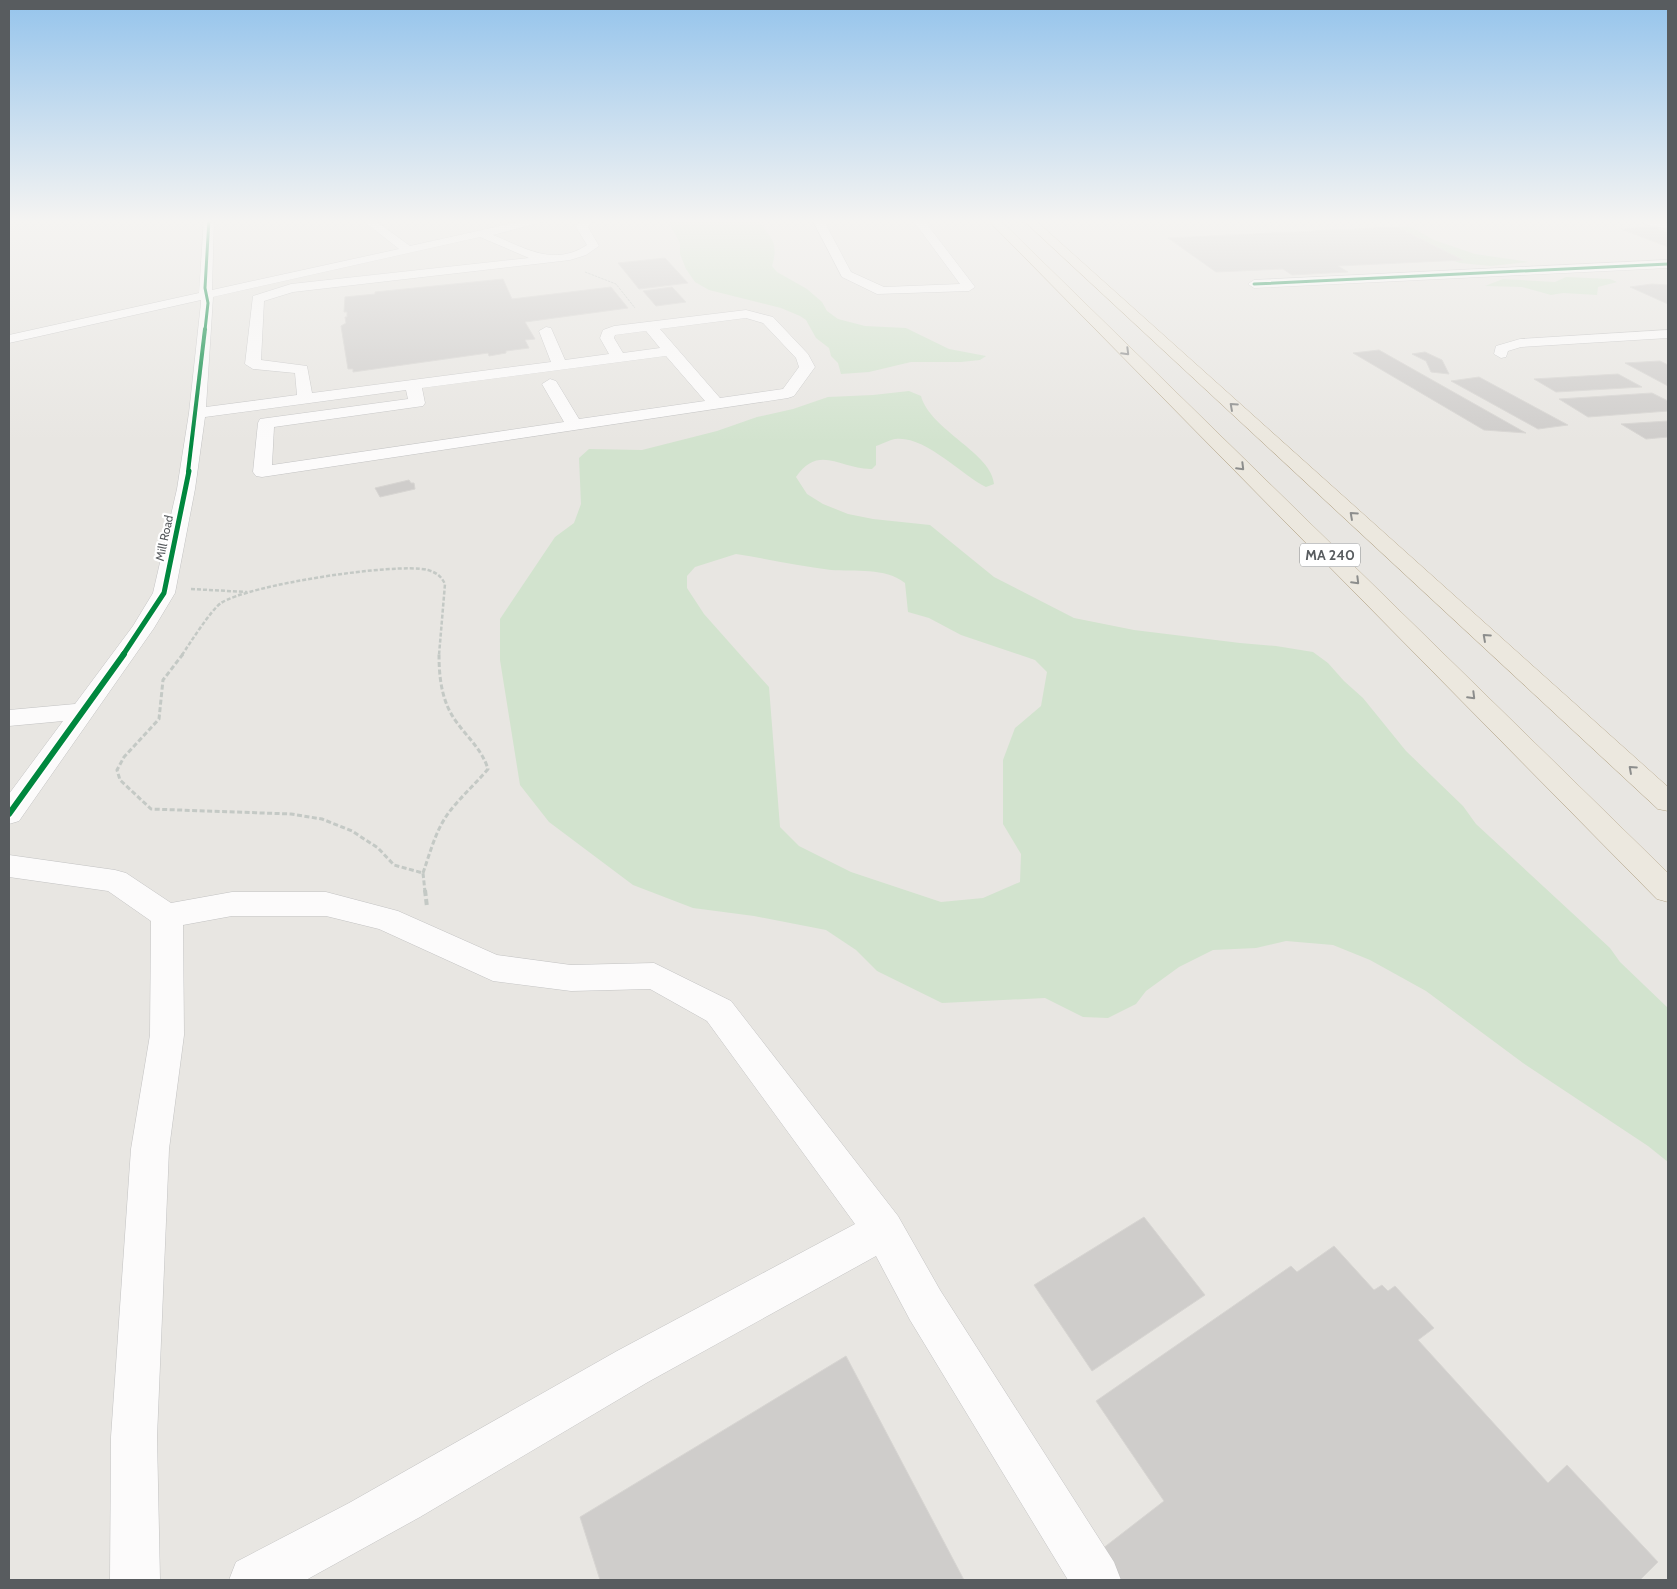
<svg xmlns="http://www.w3.org/2000/svg" width="1677" height="1589" viewBox="0 0 1677 1589" font-family="Cabin,sans-serif">
	<rect width="100%" height="100%" fill="#e8e6e2"/>
	<!-- green -->
	<path fill="#d2e3ce" fill-rule="evenodd" d="M 667,219 L 756,219 C 771,237 779,242 772,266 L 777,272 L 807,289 L 822,302 L 827,311 L 838,319 L 865,326 L 906,328 L 949,349 L 986,356 L 980,360 L 961,362 L 911,362 L 869,372 L 841,374 L 838,363 L 831,356 L 829,348 L 816,338 L 806,320 L 800,316 L 781,308 L 709,290 L 695,282 L 686,269 L 680,254 L 680,243 Z
		M 1396,226 L 1413,228 L 1434,240 L 1475,254 L 1529,262 L 1491,266 L 1460,263 L 1354,228 L 1388,230 Z
		M 1566,277 L 1610,279 L 1617,282 L 1598,287 L 1597,295 L 1563,293 L 1551,295 L 1522,287 L 1485,286 L 1503,279 L 1555,282 Z
		M 909,391 L 921,396 C 930,430 992,453 994,484 L 986,487 C 960,474 925,435 895,439 C 889,440 882,444 876,446 L 876,465 L 872,469 C 842,470 819,443 796,477 L 807,494 L 823,504 L 848,514 L 873,519 L 930,525 L 994,577 L 1074,618 L 1134,630 L 1240,643 L 1276,646 L 1313,652 L 1328,663 L 1344,681 L 1363,698 L 1406,751 L 1463,806 L 1476,824 L 1610,948 L 1620,962 L 1668,1008 L 1668,1162 L 1648,1146 L 1523,1063 L 1426,991 L 1370,960 L 1333,945 L 1286,941 L 1256,948 L 1213,950 L 1179,967 L 1146,991 L 1136,1004 L 1108,1018 L 1083,1017 L 1045,998 L 942,1003 L 877,971 L 856,950 L 826,930 L 754,916 L 693,908 L 633,885 L 549,822 L 520,785 L 500,660 L 500,619 L 555,537 L 574,523 L 581,504 L 579,458 L 589,449 L 642,450 L 717,431 L 757,417 L 793,409 L 828,397 L 873,395 ZM 736,554 C 768,559 799,566 831,570 C 855,572 885,567 905,583 L 908,612 L 929,618 L 961,635 L 1035,660 L 1047,672 L 1041,706 L 1015,728 L 1003,760 L 1003,824 L 1021,854 L 1020,882 L 983,898 L 941,902 L 851,872 L 799,846 L 780,827 L 769,687 L 704,614 L 687,588 L 687,576 L 695,567 Z"/>
	<!-- building -->
	<path fill="#cfcdcb" stroke="#d7d5d2" d="M 1397,227 L 1463,260 L 1338,266 L 1348,272 L 1292,275 L 1283,269 L 1216,272 L 1168,238 Z
		M 1654,227 L 1668,233 L 1668,247 L 1621,229 Z
		M 665,258 L 688,283 L 639,289 L 618,263 Z
		M 503,279 L 512,299 L 611,287 L 628,308 L 525,322 L 535,339 L 525,340 L 529,348 L 506,351 L 506,353 L 489,356 L 488,353 L 353,372 L 353,369 L 348,369 L 341,326 L 346,323 L 345,317 L 347,317 L 347,312 L 344,312 L 345,297 L 375,294 L 375,292 Z
		M 1652,284 L 1668,285 L 1668,304 L 1630,287 Z
		M 672,287 L 686,302 L 656,306 L 643,291 Z
		M 1379,350 L 1526,433 L 1484,430 L 1353,353 Z
		M 1425,352 L 1442,360 L 1449,374 L 1431,372 L 1426,361 L 1412,354 Z
		M 1660,361 L 1668,365 L 1668,386 L 1625,363 Z
		M 1618,374 L 1642,387 L 1556,392 L 1534,379 Z
		M 1479,377 L 1568,425 L 1538,429 L 1451,381 Z
		M 1652,393 L 1668,401 L 1668,411 L 1588,417 L 1559,399 Z
		M 1668,421 L 1668,437 L 1646,439 L 1621,424 Z
		M 409,480 L 411,483 L 414,483 L 415,489 L 380,497 L 375,488 Z
		M 1144,1217 L 1205,1295 L 1092,1371 L 1034,1285 Z
		M 1334,1246 L 1374,1290 L 1382,1285 L 1388,1291 L 1395,1286 L 1434,1328 L 1418,1340 L 1548,1483 L 1567,1465 L 1658,1562 L 1640,1580 L 1121,1580 L 1102,1549 L 1164,1501 L 1096,1401 L 1291,1266 L 1297,1272 Z
		M 846,1356 L 964,1580 L 600,1580 L 580,1517 Z"/>
	<g fill="none" stroke-linecap="round" stroke-linejoin="round">
		<defs>
			<path id="minor" d="M 204,219 L 214,219 L 212,290 L 399,249 L 361,219 L 373,219 L 410,246 L 532,219 L 553,219 L 493,235 C 525,248 554,267 587,245 L 576,227 L 582,219 L 595,219 L 588,227 L 599,246 L 586,255 L 570,260 L 293,292 L 264,301 L 261,360 L 307,366 L 312,393 L 551,362 L 539,331 L 546,327 L 551,328 L 565,360 L 609,354 L 600,338 L 603,330 L 614,326 L 746,310 L 773,317 L 808,354 L 815,367 L 794,396 L 788,398 L 262,477 L 256,476 L 253,472 L 258,423 L 260,419 L 408,399 L 406,390 L 205,417 L 195,489 L 175,593 L 154,628 L 19,821 L 9,824 L 9,794 L 63,721 L 9,726 L 9,710 L 75,704 L 133,626 L 153,593 L 177,489 L 189,413 L 201,303 L 201,300 L 9,343 L 9,335 L 199,293 ZM 480,237 L 529,258 L 291,284 L 253,296 L 245,364 L 253,369 L 295,373 L 297,395 L 206,407 L 213,297 ZM 746,318 L 763,323 L 796,358 L 799,367 L 783,389 L 720,398 L 660,329 ZM 646,331 L 660,348 L 623,353 L 614,338 L 615,335 ZM 666,356 L 705,401 L 579,419 L 556,381 L 550,379 L 542,384 L 564,422 L 272,465 L 274,427 L 423,406 L 425,403 L 422,388 Z
				M 812,219 L 823,219 L 851,272 L 884,287 L 960,284 L 912,219 L 923,219 L 975,287 L 969,291 L 877,294 L 842,277 Z
				M 1642,219 L 1668,223 L 1668,229 L 1644,224 Z
				M 1668,260 L 1668,268 L 1254,288 L 1248,284 L 1254,280 Z
				M 1668,330 L 1668,338 L 1521,347 L 1508,351 L 1506,357 L 1501,358 L 1494,354 L 1496,346 L 1520,339 Z
				M 9,855 L 115,870 L 126,873 L 171,903 L 232,892 L 326,892 L 398,911 L 497,955 L 571,965 L 654,963 L 731,1001 L 898,1216 L 940,1290 L 1114,1562 L 1121,1580 L 1068,1580 L 910,1320 L 876,1256 L 648,1382 L 420,1517 L 306,1580 L 229,1580 L 236,1562 L 349,1503 L 617,1351 L 855,1224 L 707,1021 L 650,989 L 571,991 L 493,981 L 379,929 L 326,916 L 232,916 L 183,925 L 184,1035 L 169,1149 L 157,1437 L 160,1580 L 110,1580 L 111,1437 L 131,1149 L 150,1035 L 151,921 L 108,891 L 9,877 Z"/>
			<path id="highway" d="M 987,219 L 999,219 L 1668,873 L 1668,902 L 1657,899 Z
				M 1022,219 L 1034,219 L 1668,787 L 1668,811 L 1658,809 Z"/>
		</defs>
		<!-- minor casing -->
		<use href="#minor" stroke="#c3c3c3" stroke-width="1"/>
		<!-- highway casing -->
		<use href="#highway" stroke="#bbad93" stroke-width="1"/>
		<!-- path-far3 -->
		<path stroke="#c4c9c5" stroke-width="1" stroke-dasharray="2.5 1" stroke-linecap="butt" d="M 585,272 L 616,284 L 635,308"/>
		<!-- path-far2 -->
		<path stroke="#c4c9c5" stroke-width="2.5" stroke-dasharray="4 2" stroke-linecap="butt" d="M 191,589 L 247,592
			M 182,655 C 190,643 211,610 221,603 C 248,585 396,562 428,570 C 437,573 441,576 445,584 L 439,655"/>
		<!-- path-far1 -->
		<path stroke="#c4c9c5" stroke-width="3" stroke-dasharray="5 2.5" stroke-linecap="butt" d="M 183,654 L 163,680 L 159,719 L 124,757 L 117,770 L 120,780 L 151,809 L 291,814 L 322,819 L 352,831 L 378,848 L 394,865 L 423,873
			M 423,873 L 425,892
			M 423,873 C 431,850 437,825 454,806 C 465,793 477,782 488,769 C 482,750 469,739 458,724 C 442,704 439,679 439,654"/>
		<!-- path -->
		<path stroke="#c4c9c5" stroke-width="4" stroke-dasharray="6 3" stroke-linecap="butt" d="M 425,890 L 427,907"/>
		<!-- minor -->
		<use href="#minor" fill="#fcfbfb" fill-rule="evenodd"/>
		<!-- highway -->
		<use href="#highway" fill="#ece8df" fill-rule="evenodd"/>
		<defs>
			<path id="cycleway-far3" d="M 1254,284 L 1668,264
				M 205,330 L 208,303 L 205,288 L 209,219"/>
			<path id="cycleway-far2" d="M 188,472 L 205,329"/>
			<path id="cycleway-far1" d="M 123,655 L 164,593 L 189,471"/>
			<path id="cycleway" d="M 9,814 L 124,654"/>
		</defs>
		<!-- cycleway-far3 casing -->
		<use href="#cycleway-far3" stroke="#fff" stroke-width="4.5"/>
		<!-- cycleway-far2 casing -->
		<use href="#cycleway-far2" stroke="#fff" stroke-width="5.5"/>
		<!-- cycleway-far1 casing -->
		<use href="#cycleway-far1" stroke="#fff" stroke-width="8"/>
		<!-- cycleway casing -->
		<use href="#cycleway" stroke="#fff" stroke-width="9"/>
		<!-- cycleway-far3 -->
		<use href="#cycleway-far3" stroke="#00873e" stroke-width="3"/>
		<!-- cycleway-far2 -->
		<use href="#cycleway-far2" stroke="#00873e" stroke-width="4"/>
		<!-- cycleway-far1 -->
		<use href="#cycleway-far1" stroke="#00873e" stroke-width="5"/>
		<!-- cycleway -->
		<use href="#cycleway" stroke="#00873e" stroke-width="6"/>
	</g>
	<!-- one-way arrows -->
	<defs><path id="oneway-chevron" d="M-2-3.5L2.5 0L-2 3.5" fill="none" stroke-width="1.6" stroke-linecap="round" stroke-linejoin="round" transform="scale(1.25)"/></defs>
	<g stroke="#8c8d8c">
		<use href="#oneway-chevron" transform="translate(1126 352) rotate(45)"/>
		<use href="#oneway-chevron" transform="translate(1233 406) rotate(-138)"/>
		<use href="#oneway-chevron" transform="translate(1241 467) rotate(45)"/>
		<use href="#oneway-chevron" transform="translate(1353 515) rotate(-138)"/>
		<use href="#oneway-chevron" transform="translate(1356 581) rotate(45)"/>
		<use href="#oneway-chevron" transform="translate(1486 637) rotate(-138)"/>
		<use href="#oneway-chevron" transform="translate(1472 696) rotate(45)"/>
		<use href="#oneway-chevron" transform="translate(1632 769) rotate(-138)"/>
	</g>
	<!-- sky -->
	<linearGradient id="sky" x2="0" y2="1"><stop stop-color="#95c4ec"/><stop offset="0.5" stop-color="#f5f4f2"/><stop offset="1" stop-color="#f5f4f2" stop-opacity="0"/></linearGradient>
	<rect width="1677" height="442" fill="url(#sky)"/>
	<g text-anchor="middle" dominant-baseline="central" stroke-width="4.5" stroke-linejoin="round" paint-order="stroke">
		<!-- far-street labels -->
		<g font-size="12" fill="#585c5f" stroke="#fff">
			<text transform="translate(164 538) rotate(-78)">Mill Road</text>
		</g>
		<!-- shield labels -->
		<rect fill="#fff" stroke="#8a8d8f" stroke-width="1" x="1300" y="543.5" width="60" height="23" rx="4"/>
		<g font-size="14" font-weight="bold" fill="#585c5f">
			<text x="1330" y="555">MA 240</text>
		</g>
	</g>
	<!-- border -->
	<rect width="1677" height="1589" fill="none" stroke="#585c5f" stroke-width="20"/>
</svg>
